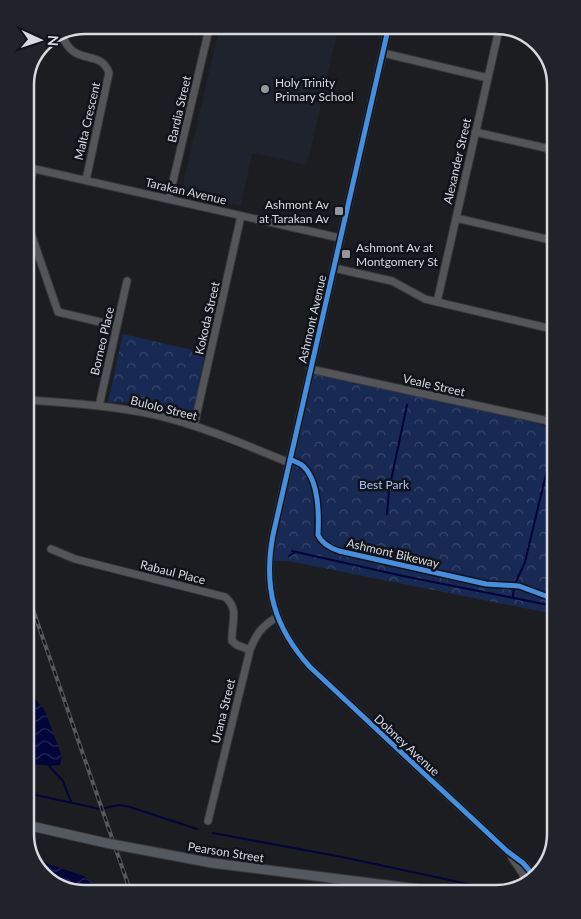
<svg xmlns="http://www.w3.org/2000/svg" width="581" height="919" viewBox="0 0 581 919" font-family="Lato,sans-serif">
	<defs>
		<pattern id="park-crowns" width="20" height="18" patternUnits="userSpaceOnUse" patternTransform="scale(1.25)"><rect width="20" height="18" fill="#182953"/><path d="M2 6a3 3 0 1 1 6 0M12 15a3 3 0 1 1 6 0" fill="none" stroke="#39476b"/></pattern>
		<pattern id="water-waves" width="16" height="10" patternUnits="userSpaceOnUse" patternTransform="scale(1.25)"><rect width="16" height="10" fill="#030439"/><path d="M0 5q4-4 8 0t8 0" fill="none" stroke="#272855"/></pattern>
	</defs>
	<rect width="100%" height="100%" fill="#1b1d21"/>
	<!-- built -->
	<path fill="#1e232e" d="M 220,25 L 339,25 L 307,165 L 254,153 L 252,154 L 241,206 L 185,193 L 182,188 Z"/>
	<!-- park -->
	<path fill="url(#park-crowns)" d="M 150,25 L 200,25 L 198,36 Z
		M 123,334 L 205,353 L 192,417 C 166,407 137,402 108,402 Z
		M 312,371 L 539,424 L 553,430 L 554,614 L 288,561 L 274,561 L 277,536 Z"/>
	<!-- water -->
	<path fill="url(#water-waves)" d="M 30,692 L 45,711 L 62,757 L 60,765 L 50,766 L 31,764 Z
		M 31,858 L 84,876 L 92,882 L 98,894 L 81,894 L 52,884 L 31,861 Z"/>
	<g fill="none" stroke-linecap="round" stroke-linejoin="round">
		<!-- stream -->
		<path stroke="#030439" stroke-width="2" d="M 387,514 L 389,490 L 407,405
			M 292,551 L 403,576 L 554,606
			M 289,556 L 295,552
			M 513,596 L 514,586 L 525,562 L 553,445
			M 49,766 L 63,781 L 71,802
			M 31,794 L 100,809 L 119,805 L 130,807 L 197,829
			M 213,833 L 342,857 L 487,888"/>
		<defs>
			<path id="minor" d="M 389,25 L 273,535 C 263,588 274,627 310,667 L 507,851 L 523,863 L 535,877
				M 62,35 C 74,68 101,48 109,73 L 86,180
				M 383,53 L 488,78
				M 475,132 L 550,149
				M 26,167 L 340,238
				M 169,198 L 210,25
				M 26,203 L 33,169
				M 456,218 L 551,240
				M 26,219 L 58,312 L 117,326
				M 334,268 L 392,281 L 425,299 L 437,302 L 552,329
				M 437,302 L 500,25
				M 310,369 L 553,422
				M 28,400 C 71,403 114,406 156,415 C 202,426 246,445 290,463
				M 99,406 L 127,281
				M 194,426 L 241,216
				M 51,549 L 75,559 L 225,597 C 240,609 231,623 232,641 L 237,645 L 250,650
				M 208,821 L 250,650 C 256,634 262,626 277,617
				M 512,858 L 523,874 L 525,885"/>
			<path id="major" d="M 31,826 L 106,843
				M 122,846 L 212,863 L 418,889
				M 524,886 L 528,883"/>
		</defs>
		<!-- minor casing -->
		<use href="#minor" stroke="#38393c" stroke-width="9"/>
		<!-- major casing -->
		<use href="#major" stroke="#38393c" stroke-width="11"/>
		<!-- minor -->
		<use href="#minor" stroke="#545558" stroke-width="7"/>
		<!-- major -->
		<use href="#major" stroke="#54585f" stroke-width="9"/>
		<defs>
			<path id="rail" d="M 29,598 L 131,893"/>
		</defs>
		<!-- rail casing -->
		<use href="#rail" stroke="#56585b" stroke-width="4"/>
		<!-- rail -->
		<use href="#rail" stroke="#10131a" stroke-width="2" stroke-dasharray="5.5" stroke-linecap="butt"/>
		<defs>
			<path id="major-bridge" d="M 106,843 L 122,846"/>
		</defs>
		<!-- major-bridge casing -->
		<use href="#major-bridge" stroke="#38393c" stroke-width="11" stroke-linecap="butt"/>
		<!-- major-bridge -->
		<use href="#major-bridge" stroke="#54585f" stroke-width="9"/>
		<defs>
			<path id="cycleway" d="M 389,25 L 273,535 C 263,588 274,627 310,667 L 507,851 L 523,863 L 535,877
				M 290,459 C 295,462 301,463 304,467 C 319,482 319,516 318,535 C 322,544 330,548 339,551 L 486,584 L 519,586 L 554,599"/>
		</defs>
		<!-- cycleway casing -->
		<use href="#cycleway" stroke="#10131a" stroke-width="8"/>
		<!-- cycleway -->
		<use href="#cycleway" stroke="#468fdf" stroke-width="5"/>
	</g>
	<!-- markers -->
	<g fill="#95979c" stroke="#10131a" stroke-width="2">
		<circle cx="265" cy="89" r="5"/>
		<rect x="334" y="206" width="10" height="10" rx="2.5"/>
		<rect x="341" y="249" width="10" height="10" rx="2.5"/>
	</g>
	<g text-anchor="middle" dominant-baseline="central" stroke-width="5" stroke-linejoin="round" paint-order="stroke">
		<!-- poi labels -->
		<g font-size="12" fill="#d7d9de" stroke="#10131a" text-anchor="start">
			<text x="275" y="82">Holy Trinity<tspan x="275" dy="14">Primary School</tspan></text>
			<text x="329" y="204" text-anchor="end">Ashmont Av<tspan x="329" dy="14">at Tarakan Av</tspan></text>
			<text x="356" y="247">Ashmont Av at<tspan x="356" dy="14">Montgomery St</tspan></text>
		</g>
		<!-- street labels -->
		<g font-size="12" fill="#d7d9de" stroke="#10131a">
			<text transform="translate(179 109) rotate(-77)">Bardia Street</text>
			<text transform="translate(87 121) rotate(-77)">Malta Crescent</text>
			<text transform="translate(457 161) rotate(-77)">Alexander Street</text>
			<text transform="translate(186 191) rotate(13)">Tarakan Avenue</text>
			<text transform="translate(207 318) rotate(-77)">Kokoda Street</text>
			<text transform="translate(312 319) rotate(-77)">Ashmont Avenue</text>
			<text transform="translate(102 341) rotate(-77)">Borneo Place</text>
			<text transform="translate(434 385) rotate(13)">Veale Street</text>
			<text transform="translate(164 408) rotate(14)">Bulolo Street</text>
			<text transform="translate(393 553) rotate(13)">Ashmont Bikeway</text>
			<text transform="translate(173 572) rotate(14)">Rabaul Place</text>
			<text transform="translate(223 711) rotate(-76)">Urana Street</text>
			<text transform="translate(407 745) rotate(43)">Dobney Avenue</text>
			<text transform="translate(226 852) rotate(9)">Pearson Street</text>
		</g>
		<!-- park labels -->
		<g font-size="12" fill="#aac4fa" stroke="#10131a">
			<text x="384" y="484">Best Park</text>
		</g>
	</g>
	<!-- crop -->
	<path d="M0 0H581V919H0ZM85 34H496A51 51 0 0 1 547 85V834A51 51 0 0 1 496 885H85A51 51 0 0 1 34 834V85A51 51 0 0 1 85 34Z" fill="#20232a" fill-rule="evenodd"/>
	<path fill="none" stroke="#d7d9de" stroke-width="2.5" d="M85 34H496A51 51 0 0 1 547 85V834A51 51 0 0 1 496 885H85A51 51 0 0 1 34 834V85A51 51 0 0 1 85 34Z"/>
	<!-- north arrow -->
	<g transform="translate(40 40) rotate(93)" stroke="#10131a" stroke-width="4" paint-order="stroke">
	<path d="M0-4L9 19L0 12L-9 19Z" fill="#d7d9de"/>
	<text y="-8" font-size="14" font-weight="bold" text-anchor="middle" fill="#d7d9de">N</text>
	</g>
</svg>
